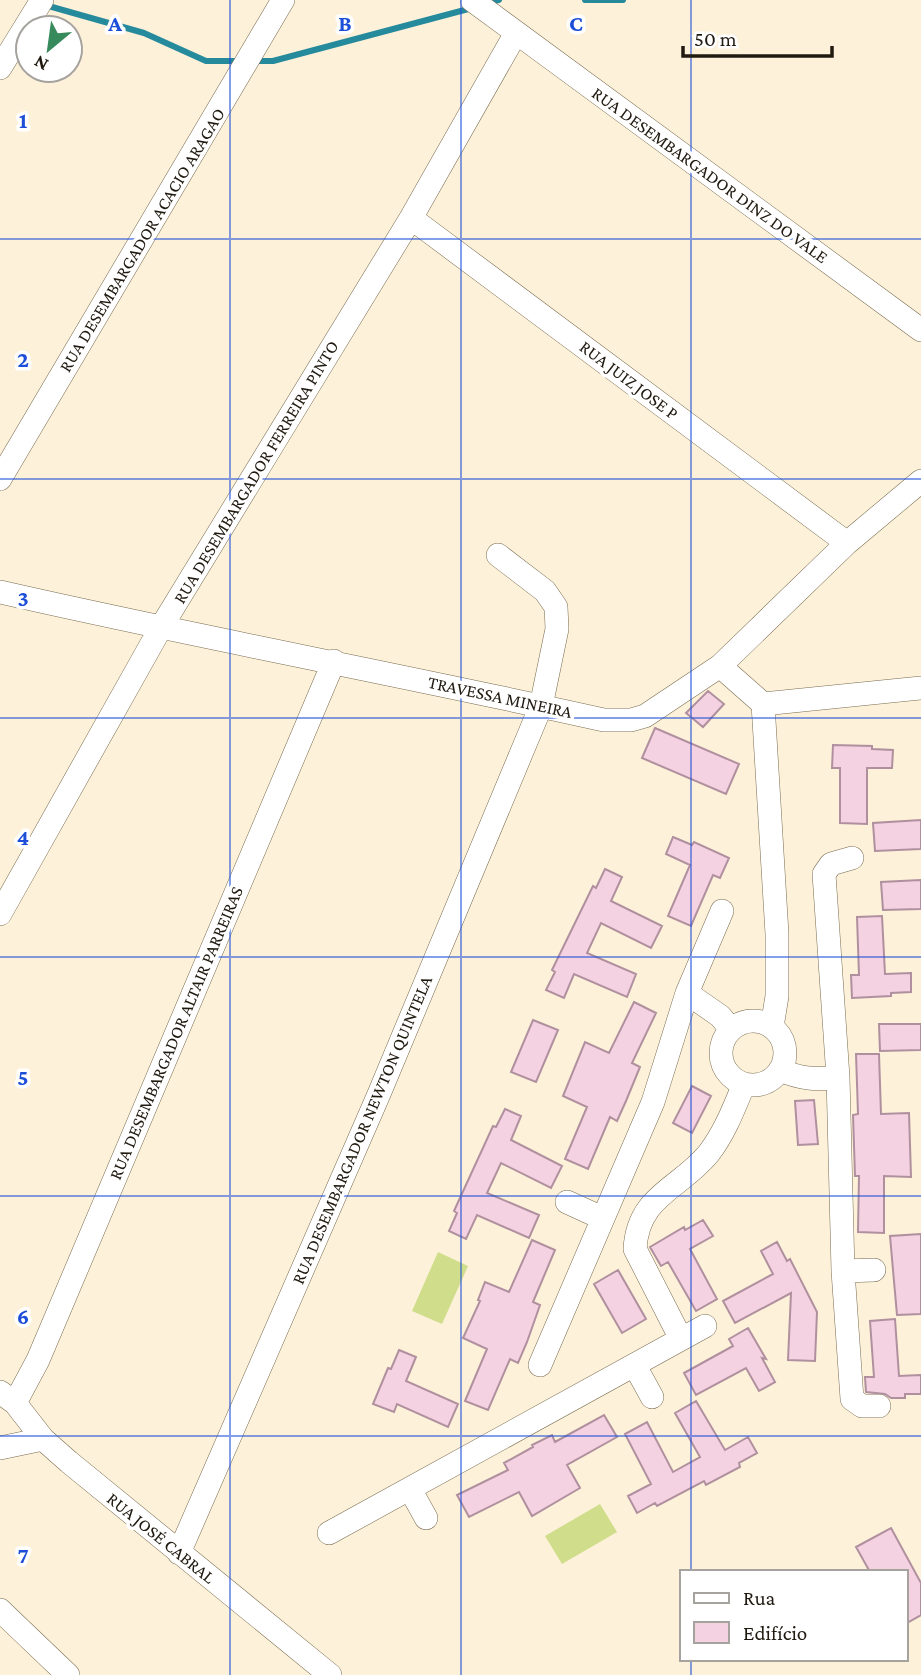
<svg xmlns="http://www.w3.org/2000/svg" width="921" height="1675" viewBox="0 0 921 1675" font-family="'Crimson Pro',serif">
	<rect width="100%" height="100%" fill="#fdf1d9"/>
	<!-- green -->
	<path fill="#d0dd8b" d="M 438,1252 L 468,1266 L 442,1324 L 412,1311 Z
		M 600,1504 L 617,1532 L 562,1564 L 545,1536 Z"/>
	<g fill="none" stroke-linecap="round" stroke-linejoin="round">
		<!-- stream -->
		<path stroke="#268a9d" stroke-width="6" d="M 585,0 L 623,0
			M 486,4 L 499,0
			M 45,5 L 144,33 L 206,61 L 241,61
			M 252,61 L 273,61 L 472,8"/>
	</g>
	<!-- building -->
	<path fill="#f5d2e1" stroke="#b0909e" stroke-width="2" d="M 708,691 L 724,704 L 703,727 L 686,713 Z
		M 655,728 L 739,764 L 726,794 L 642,758 Z
		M 833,745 L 872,746 L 872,749 L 893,750 L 892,768 L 867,768 L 867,824 L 840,823 L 840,768 L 832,768 Z
		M 921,820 L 921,849 L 875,851 L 873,823 Z
		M 673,837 L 692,845 L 694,842 L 729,858 L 720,878 L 713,875 L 691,926 L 668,916 L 690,865 L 666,854 Z
		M 605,869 L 622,877 L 611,901 L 662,926 L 651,948 L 601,923 L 587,953 L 636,974 L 627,997 L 574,974 L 564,998 L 546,990 L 555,972 L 552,970 L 593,886 L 596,888 Z
		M 921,880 L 921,909 L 883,910 L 881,882 Z
		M 882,916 L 885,974 L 911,973 L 911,992 L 891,993 L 891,996 L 852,998 L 851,975 L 859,975 L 857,917 Z
		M 634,1002 L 656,1013 L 632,1063 L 640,1067 L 626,1101 L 617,1121 L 610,1117 L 588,1169 L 565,1159 L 587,1107 L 563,1096 L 585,1042 L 609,1053 Z
		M 533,1020 L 558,1030 L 536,1082 L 511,1072 Z
		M 879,1024 L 921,1024 L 921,1050 L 880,1051 Z
		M 856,1054 L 879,1054 L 881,1114 L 909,1113 L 911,1177 L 884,1176 L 884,1233 L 858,1232 L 859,1176 L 855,1176 L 853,1115 L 858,1114 Z
		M 692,1086 L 711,1096 L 692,1133 L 673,1123 Z
		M 814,1100 L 818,1144 L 798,1145 L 795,1101 Z
		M 505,1109 L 521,1116 L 511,1140 L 562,1166 L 551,1188 L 501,1163 L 487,1193 L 539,1215 L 529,1238 L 477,1215 L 466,1239 L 449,1231 L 457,1213 L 454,1211 L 493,1126 L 496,1127 Z
		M 703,1220 L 713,1236 L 690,1249 L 717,1299 L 696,1311 L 668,1262 L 661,1266 L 650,1247 L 684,1227 L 685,1230 Z
		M 921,1234 L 921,1314 L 897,1315 L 890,1236 Z
		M 532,1240 L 555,1250 L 533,1302 L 540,1305 L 527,1342 L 518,1363 L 510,1359 L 488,1410 L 465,1401 L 487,1349 L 463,1338 L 480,1301 L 478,1300 L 485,1282 L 509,1292 Z
		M 777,1242 L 787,1261 L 790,1259 L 817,1312 L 815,1361 L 788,1360 L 791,1293 L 735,1323 L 723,1301 L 773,1274 L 761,1251 Z
		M 618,1270 L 646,1319 L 622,1333 L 594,1284 Z
		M 895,1319 L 899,1376 L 921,1375 L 921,1394 L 905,1394 L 905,1398 L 891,1398 L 885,1394 L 866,1392 L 865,1377 L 874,1377 L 870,1321 Z
		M 748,1328 L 766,1359 L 762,1358 L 775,1382 L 759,1391 L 746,1368 L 696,1395 L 684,1373 L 733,1346 L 729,1339 Z
		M 399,1350 L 416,1357 L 406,1381 L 458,1404 L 448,1427 L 397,1404 L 394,1412 L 373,1404 L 388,1368 L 391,1369 Z
		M 696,1401 L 725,1450 L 748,1437 L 757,1453 L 739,1463 L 740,1467 L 706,1485 L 704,1481 L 657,1506 L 655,1503 L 637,1513 L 628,1496 L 651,1484 L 625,1434 L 647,1422 L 673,1472 L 700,1457 L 675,1413 Z
		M 604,1415 L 617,1437 L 567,1465 L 580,1488 L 532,1516 L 519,1492 L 469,1517 L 457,1495 L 508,1470 L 504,1463 L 533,1447 L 532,1445 L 552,1435 L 555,1442 Z
		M 891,1528 L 921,1583 L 921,1615 L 905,1624 L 905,1572 L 870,1572 L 856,1547 Z"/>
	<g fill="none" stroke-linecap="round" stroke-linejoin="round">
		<defs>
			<path id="street" d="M 472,0 L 921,330
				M 0,68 L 42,0
				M 411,218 L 847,543
				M 0,479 L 283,0
				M 0,592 C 201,638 403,675 604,720 L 631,720 L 645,716 L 720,666 L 847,543 L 921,481
				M 720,666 L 763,704 L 777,934 L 777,996 L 772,1027
				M 763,704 L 921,688
				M 852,858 L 831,864 L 824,874 L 838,1077 L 843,1271 L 852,1399 L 862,1406 L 879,1406
				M 0,914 L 160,629 L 411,218 L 516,33
				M 687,993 L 720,1016 L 731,1029
				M721 1053a32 32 0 1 1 64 0a32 32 0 1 1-64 0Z
				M 780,1070 C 801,1079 816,1080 838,1077
				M 567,1202 L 602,1218
				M 843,1271 L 874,1270
				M 681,1339 L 635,1249 C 638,1195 680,1189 709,1153 C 725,1132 734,1108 744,1084
				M 540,1365 L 653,1102 L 687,993 L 722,911
				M 635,1366 L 652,1397
				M 0,1392 L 15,1403 L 43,1439 L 69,1462 L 330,1675
				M 15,1403 L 38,1360 L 334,661
				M 0,1448 L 43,1439
				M 410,1489 L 426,1518
				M 329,1533 L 705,1326
				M 179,1553 L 379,1094 L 541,706 L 557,629 L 556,607 L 545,591 L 498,555
				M 0,1610 L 68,1675"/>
		</defs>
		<!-- street casing -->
		<use href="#street" stroke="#786b50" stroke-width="24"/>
		<!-- street -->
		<use href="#street" stroke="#fff" stroke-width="23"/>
	</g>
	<!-- grid -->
	<path fill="none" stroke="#1d4ed8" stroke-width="2" stroke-opacity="0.55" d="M 230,0 L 230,1675M 461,0 L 461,1675M 691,0 L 691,1572M 0,239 L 921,239M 0,479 L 921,479M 0,718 L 921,718M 0,957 L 921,957M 0,1196 L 921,1196M 0,1436 L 921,1436M 691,1659 L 691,1675"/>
	<g text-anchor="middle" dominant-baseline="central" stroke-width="7" stroke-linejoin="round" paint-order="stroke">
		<!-- street labels -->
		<g font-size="18" fill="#201a10" stroke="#fff">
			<text transform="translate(710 175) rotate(36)">RUA DESEMBARGADOR DINZ DO VALE</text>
			<text transform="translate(142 240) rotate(-59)">RUA DESEMBARGADOR ACACIO ARAGAO</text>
			<text transform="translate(629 380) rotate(37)">RUA JUIZ JOSE P</text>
			<text transform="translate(256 472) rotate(-59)">RUA DESEMBARGADOR FERREIRA PINTO</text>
			<text transform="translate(500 697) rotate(12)">TRAVESSA MINEIRA</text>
			<text transform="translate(176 1033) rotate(-67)">RUA DESEMBARGADOR ALTAIR PARREIRAS</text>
			<text transform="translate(362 1130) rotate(-67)">RUA DESEMBARGADOR NEWTON QUINTELA</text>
			<text transform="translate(161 1538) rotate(39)">RUA JOSÉ CABRAL</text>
		</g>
	</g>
	<g font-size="23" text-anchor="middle" font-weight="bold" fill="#1d4ed8" stroke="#fff" stroke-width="7" stroke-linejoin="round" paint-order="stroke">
		<text x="115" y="31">A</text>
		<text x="345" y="31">B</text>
		<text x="576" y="31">C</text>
		<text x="23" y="128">1</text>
		<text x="23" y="367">2</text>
		<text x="23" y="606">3</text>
		<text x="23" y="845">4</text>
		<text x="23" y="1085">5</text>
		<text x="23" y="1324">6</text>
		<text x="23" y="1563">7</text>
	</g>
	<!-- legend -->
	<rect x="680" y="1570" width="228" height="91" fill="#ffffff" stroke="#a6a39f" stroke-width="2"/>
	<rect x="694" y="1593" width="35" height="10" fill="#ffffff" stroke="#a6a39f" stroke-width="2"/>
	<text x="743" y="1605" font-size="21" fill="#201a10">Rua</text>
	<rect x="694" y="1622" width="35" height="21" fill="#f5d2e1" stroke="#a6a39f" stroke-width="2"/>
	<text x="743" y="1640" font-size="21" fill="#201a10">Edifício</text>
	<!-- north arrow -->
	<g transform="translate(49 49) rotate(209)"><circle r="33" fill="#ffffff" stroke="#a6a39f" stroke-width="2"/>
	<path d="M0-5L12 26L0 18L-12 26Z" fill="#378a5c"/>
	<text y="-10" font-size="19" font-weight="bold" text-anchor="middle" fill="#201a10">N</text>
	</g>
	<!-- scale -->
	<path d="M683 46v10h149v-10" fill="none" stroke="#201a10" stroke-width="3.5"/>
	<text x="694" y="46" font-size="21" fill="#201a10" stroke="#ffffff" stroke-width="5" paint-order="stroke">50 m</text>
</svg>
